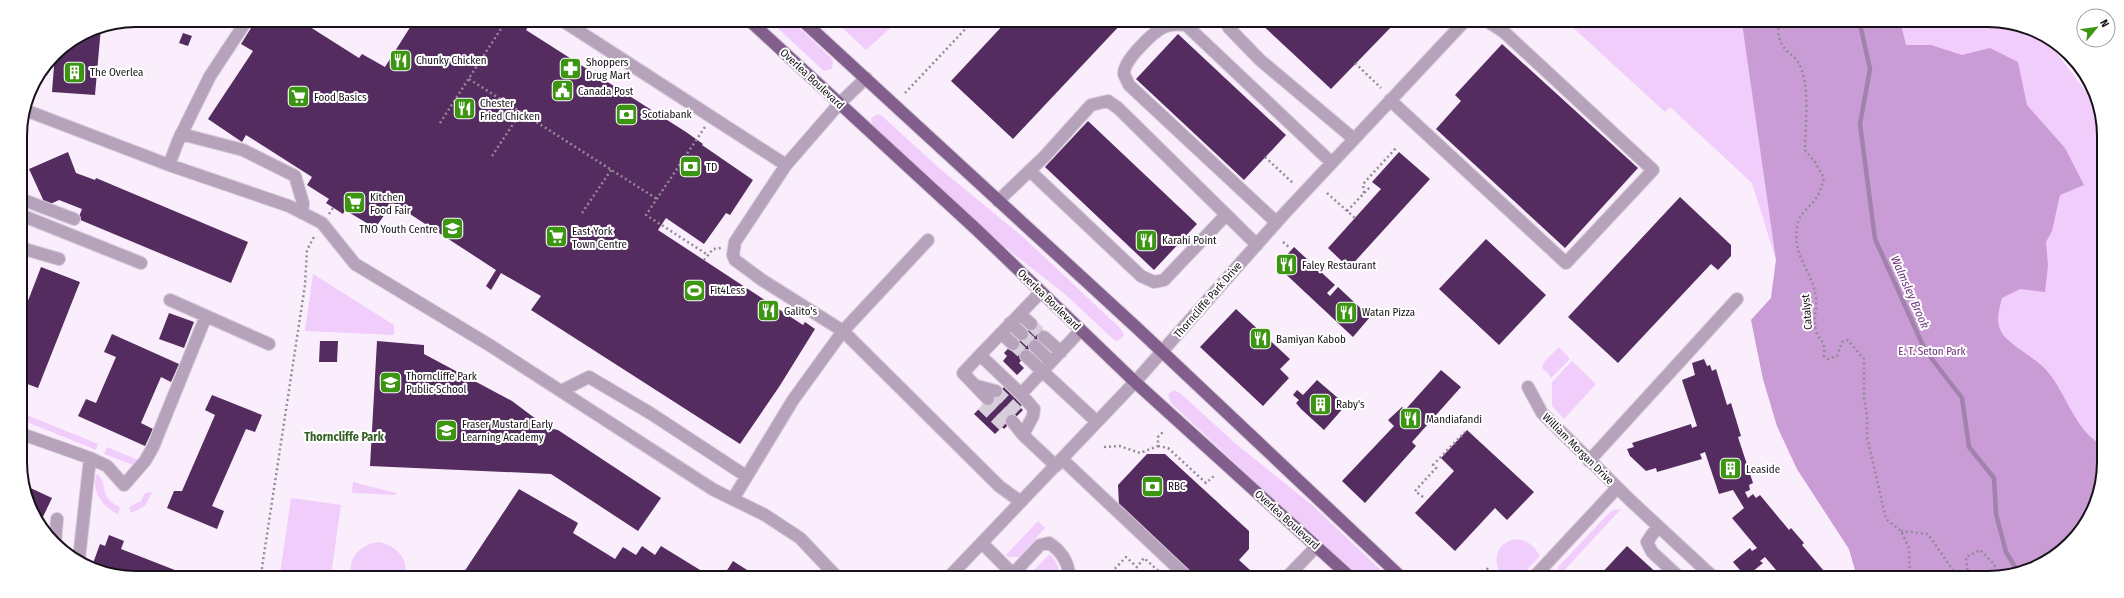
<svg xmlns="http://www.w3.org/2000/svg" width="2124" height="598" viewBox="0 0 2124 598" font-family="'Fira Sans Condensed',sans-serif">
	<rect width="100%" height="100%" fill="#faeefd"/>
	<!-- green -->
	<path fill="#f0cdfa" d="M 770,21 L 792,21 L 830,57 L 833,61 L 832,69 L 824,71 Z
		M 835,21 L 897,22 L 866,50 Z
		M 1568,23 L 2018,24 L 2050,44 L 2102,113 L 2100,492 L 2085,526 L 2059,554 L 1996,578 L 1857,577 L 1849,549 L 1797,469 L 1777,426 L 1763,379 L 1751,320 L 1771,298 L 1776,260 L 1752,183 L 1670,107 L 1665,112 Z
		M 878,114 L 882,116 L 939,168 L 1022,236 L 1121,329 L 1124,335 L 1119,340 L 1116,341 L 1113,339 L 1066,295 L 1001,244 L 873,126 L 871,118 Z
		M 313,274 L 394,325 L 394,335 L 305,331 Z
		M 1559,347 L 1570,359 L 1551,378 L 1548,373 L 1542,368 L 1544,362 Z
		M 1572,361 L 1596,384 L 1564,419 L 1552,406 L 1552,382 Z
		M 1174,390 L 1180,393 L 1236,444 L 1312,505 L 1388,577 L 1357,577 L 1171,403 L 1168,394 Z
		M 22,413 L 98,444 L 96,450 L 22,420 Z
		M 107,447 L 138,460 L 133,465 L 104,454 Z
		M 97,474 C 110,484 96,496 120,507 L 118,514 C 103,508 90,490 97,474 Z
		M 353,482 L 396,493 L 396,495 L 352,493 Z
		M 152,492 L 145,506 L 131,513 L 129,507 L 141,501 L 145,493 Z
		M 291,498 L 341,505 L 331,575 L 280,574 Z
		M 1621,509 L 1559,576 L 1558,567 L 1607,515 L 1613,510 Z
		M 1038,521 L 1045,528 L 1019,557 L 1008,557 L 1006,555 Z
		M 1512,540 C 1525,538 1533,544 1540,556 L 1520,577 L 1503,577 C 1492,564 1495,545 1512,540 Z
		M 379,542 C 394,545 409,557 405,575 L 351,575 C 348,556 362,544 379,542 Z
		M 1050,554 L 1056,562 L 1061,576 L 1028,576 Z"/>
	<!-- forest -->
	<path fill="#c99cd6" d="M 1742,23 L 1901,24 L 1906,45 L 1931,45 L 1962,55 L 1990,48 L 2018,62 L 2027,105 L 2065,148 L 2084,185 L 2060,195 L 2052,231 L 2046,242 L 2048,265 L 2045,292 L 2020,289 L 2002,298 C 1999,309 1995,322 2002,333 C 2008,344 2037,359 2047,371 C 2066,393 2074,428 2100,444 L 2100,492 L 2085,526 L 2059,554 L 1996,578 L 1857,577 L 1849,549 L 1797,469 L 1777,426 L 1763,379 L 1751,320 L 1771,298 L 1776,260 Z"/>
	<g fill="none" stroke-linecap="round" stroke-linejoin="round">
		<!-- stream -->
		<path stroke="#a381ad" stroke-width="4.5" d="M 1860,24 L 1870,69 L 1860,124 L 1875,239 L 1925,350 L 1962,398 L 1969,447 L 1994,478 L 1996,514 L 2006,552 L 2017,570"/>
	</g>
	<!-- building -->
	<path fill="#542c5f" d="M 256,20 L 299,20 L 359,58 L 362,54 L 385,67 L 414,21 L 530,21 L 531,22 L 526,30 L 686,132 L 703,144 L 702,145 L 753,180 L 730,215 L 726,213 L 704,244 L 666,218 L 658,230 L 803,325 L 805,322 L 815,329 L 779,387 L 740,444 L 531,310 L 541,296 L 501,273 L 491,290 L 486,286 L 496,270 L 393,203 L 375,228 L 345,210 L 343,214 L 326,203 L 329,199 L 307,185 L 312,177 L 246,135 L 242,142 L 208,119 L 253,51 L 241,44 Z
		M 1006,22 L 1123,22 L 1013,139 L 951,81 Z
		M 1259,22 L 1395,23 L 1331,89 Z
		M 101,27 L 95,95 L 52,92 L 55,53 L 92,29 Z
		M 183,33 L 192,36 L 188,46 L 179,43 Z
		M 1178,34 L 1286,135 L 1244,180 L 1136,79 Z
		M 1502,44 L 1638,168 L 1565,248 L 1436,129 L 1461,101 L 1455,95 Z
		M 1088,121 L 1197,224 L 1154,270 L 1045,167 Z
		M 68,152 L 76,173 L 95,180 L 96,178 L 248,242 L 231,283 L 78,219 L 82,209 L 59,200 L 46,206 L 29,169 Z
		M 1399,152 L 1430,179 L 1349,268 L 1328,248 L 1381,189 L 1372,182 Z
		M 1680,197 L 1731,245 L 1731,256 L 1718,270 L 1711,264 L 1618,363 L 1568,317 Z
		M 1486,239 L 1546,295 L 1499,345 L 1439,289 Z
		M 1294,247 L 1335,285 L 1327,293 L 1330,296 L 1338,287 L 1370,317 L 1353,337 L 1277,266 Z
		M 41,267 L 80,282 L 38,388 L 22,382 L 21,319 Z
		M 1236,309 L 1290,359 L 1280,369 L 1289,378 L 1263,406 L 1200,347 Z
		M 169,313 L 194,322 L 184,348 L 159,339 Z
		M 1033,322 L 1046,334 L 1019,363 L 1024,368 L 1017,375 L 1003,361 L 1007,356 L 1004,353 Z
		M 112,334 L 179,364 L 171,382 L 161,377 L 141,423 L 153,429 L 145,446 L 78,416 L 86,399 L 96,403 L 116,357 L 104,352 Z
		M 320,341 L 338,341 L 337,362 L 319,362 Z
		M 377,341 L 424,345 L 424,354 L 512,401 L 548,428 L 558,430 L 661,498 L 638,531 L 551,474 L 370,466 Z
		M 1704,359 L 1707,366 L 1710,365 L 1712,371 L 1716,369 L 1727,405 L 1731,403 L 1741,436 L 1738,437 L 1753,483 L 1749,485 L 1750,490 L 1745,492 L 1748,498 L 1753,494 L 1756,498 L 1760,495 L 1789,530 L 1791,528 L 1804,543 L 1802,545 L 1829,577 L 1782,577 L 1765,557 L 1760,561 L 1763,563 L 1746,577 L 1733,562 L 1750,548 L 1752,551 L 1757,548 L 1732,518 L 1744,508 L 1733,490 L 1719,494 L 1705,452 L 1700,454 L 1702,459 L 1657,472 L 1656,468 L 1646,471 L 1630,456 L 1627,449 L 1634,447 L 1632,443 L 1691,424 L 1692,428 L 1697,426 L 1682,380 L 1695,375 L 1692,363 Z
		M 1441,370 L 1461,387 L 1412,442 L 1416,446 L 1365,503 L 1342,481 L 1394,426 L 1388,420 L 1402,407 L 1405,410 Z
		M 1317,380 L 1346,405 L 1324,430 L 1301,409 L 1296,403 L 1299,400 L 1293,395 L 1297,390 L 1303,395 Z
		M 1004,387 L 1022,405 L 1020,407 L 1023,410 L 1004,429 L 1002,427 L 995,434 L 974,414 L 999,388 L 1001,390 Z
		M 212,395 L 262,415 L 255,432 L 246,429 L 212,506 L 224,511 L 217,529 L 167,508 L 174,491 L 182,491 L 215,415 L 205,410 Z
		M 1467,430 L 1534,492 L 1507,520 L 1495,508 L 1455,551 L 1415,513 L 1454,471 L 1441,458 Z
		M 1147,454 L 1165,454 L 1249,531 L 1249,549 L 1239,560 L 1251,571 L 1246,576 L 1195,576 L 1119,506 L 1118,485 Z
		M 22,484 L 52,498 L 41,521 L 22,485 Z
		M 519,489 L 578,523 L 573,533 L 615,559 L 623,547 L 636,555 L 642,546 L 655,555 L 661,546 L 705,573 L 704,575 L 462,575 Z
		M 109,535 L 124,541 L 121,549 L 185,574 L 106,574 L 92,566 L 100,544 L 105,546 Z
		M 1627,546 L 1661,577 L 1598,577 Z
		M 733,561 L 755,575 L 724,575 Z"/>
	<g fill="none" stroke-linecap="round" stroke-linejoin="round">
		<!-- minor-tunnel -->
		<path stroke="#d8cddb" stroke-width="12" stroke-dasharray="12 6" stroke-linecap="butt" d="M 1031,324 L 1044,337
			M 1022,334 L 1035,346
			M 1013,344 L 1026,356
			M 996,391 L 1020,414
			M 988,399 L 1012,421
			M 982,405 L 1006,428"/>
		<defs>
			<path id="minor" d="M 563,21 L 786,165
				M 1226,22 L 1229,28 L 1260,60 L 1354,139
				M 866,78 L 839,104 L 786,165 L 735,242 L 733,255 L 735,260 L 762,280 L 843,331 L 999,486 L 1021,502
				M 1390,100 L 1566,263 L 1653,170 L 1504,32 L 1490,23
				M 25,110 L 169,165 L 289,206 L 322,223 L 355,264 L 491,346 L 714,490 L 765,515 L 800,538 L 836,576
				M 181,134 L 243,150 L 295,176 L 303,203 L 302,213
				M 169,165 L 178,141 L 210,76 L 247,20
				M 1030,171 L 1141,276 L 1154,282 L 1164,280 L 1226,215
				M 21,199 L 74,219
				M 998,201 L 1045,156 L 1091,105 L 1108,101 L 1118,108 L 1257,245
				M 21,215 L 141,263
				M 1276,222 L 1129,85 C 1128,82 1125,77 1124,74 C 1123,61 1153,32 1164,27 C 1171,24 1178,24 1186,25 L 1332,163
				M 21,248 L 59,259
				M 1041,292 L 980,355 L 1021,394 L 1081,330
				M 170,300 L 269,344
				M 1020,314 L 1031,324
				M 1010,323 L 1022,334
				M 1001,333 L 1013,344
				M 1044,337 L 1061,352
				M 1035,346 L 1051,362
				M 980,355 L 963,373 L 988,399
				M 1026,356 L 1097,422
				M 977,386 L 996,391
				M 1528,387 L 1542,413 L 1631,501 L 1713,577
				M 561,391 L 589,377 L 650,413 L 746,476
				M 1021,394 L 1034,409 L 1033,416 L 1023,435 L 1056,466
				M 1012,421 L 1023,435
				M 22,434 L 90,458 L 107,466 L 124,485 L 145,461 L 153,447 L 206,316
				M 1063,460 L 1186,576
				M 1589,461 L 1737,299
				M 733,499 L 793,400 L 843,331 L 928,240
				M 1658,526 L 1647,542 L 1652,552 L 1679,577
				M 55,544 L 57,519
				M 983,544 L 1015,576
				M 79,559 L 90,458
				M 950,576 L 1135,382 L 1283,215 L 1463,23
				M 1011,576 L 1040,545 L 1049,543 C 1060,550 1069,562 1069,576
				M 1288,576 L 1316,547
				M 1534,577 L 1617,488"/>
			<path id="major" d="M 750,21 L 977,230 L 1135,382 L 1350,577
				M 803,21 L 1137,328 L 1401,577"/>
		</defs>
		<!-- minor casing -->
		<use href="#minor" stroke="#d6cbd9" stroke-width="14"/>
		<!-- major casing -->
		<use href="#major" stroke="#d6cbd9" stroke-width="14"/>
		<!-- path -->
		<path stroke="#948a96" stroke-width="2.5" stroke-dasharray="2 3" stroke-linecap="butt" d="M 1779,23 C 1777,35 1780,45 1789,53 C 1792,56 1797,59 1798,62 C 1811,83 1805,126 1805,150 L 1815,162 L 1824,178 C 1822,184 1821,190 1818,195 C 1813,205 1801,212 1798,222 C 1790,256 1813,270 1816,298 C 1817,310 1813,317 1816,331 C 1819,342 1826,339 1824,356 L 1828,359 L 1837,356 L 1842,342 L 1848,340 L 1864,359 L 1864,397 L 1867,416 L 1867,437 L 1886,519 L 1901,531 L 1909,548 L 1910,578
			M 1355,63 L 1381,88
			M 469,79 L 657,199
			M 905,93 L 972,22
			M 440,123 L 506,21
			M 705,127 L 646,215 L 708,255
			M 492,156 L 521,112
			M 1265,157 L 1294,184
			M 1327,193 L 1355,218
			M 1364,193 L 1363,184 L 1396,148
			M 1347,211 L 1370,187
			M 582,213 L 611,170
			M 329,214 L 333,208
			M 1283,242 L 1290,248
			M 704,260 L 713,249 L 721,248
			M 21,316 L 22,317
			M 1158,446 L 1168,448 L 1206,483 L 1214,476
			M 1104,447 L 1120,446 L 1140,453 L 1158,446 L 1158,437 L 1164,431
			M 1423,497 L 1415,491 L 1436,468 L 1433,465 L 1465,432
			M 1901,531 L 1928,534 L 1955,573 L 1968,577 L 1966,557 L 1980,550 L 1994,564 L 2000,576
			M 261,574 L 305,285 L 307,250 L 315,235
			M 1108,576 L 1126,557 L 1137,567
			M 1130,576 L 1144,558 L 1164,576
			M 1480,577 L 1488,568"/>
		<!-- minor -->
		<use href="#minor" stroke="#b6a2bb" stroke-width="12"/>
		<!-- major -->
		<use href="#major" stroke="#815e8c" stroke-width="12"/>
	</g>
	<!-- icons -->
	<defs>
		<symbol id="restaurant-square" viewBox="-11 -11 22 22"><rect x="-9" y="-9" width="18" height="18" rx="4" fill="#3c9611" stroke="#fff"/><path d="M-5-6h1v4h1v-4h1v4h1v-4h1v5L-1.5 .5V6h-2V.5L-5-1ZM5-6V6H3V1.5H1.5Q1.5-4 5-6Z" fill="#fff"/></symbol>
		<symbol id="pharmacy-square" viewBox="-11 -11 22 22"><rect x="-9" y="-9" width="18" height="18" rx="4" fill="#3c9611" stroke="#fff"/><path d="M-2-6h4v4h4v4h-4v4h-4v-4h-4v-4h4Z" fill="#fff"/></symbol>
		<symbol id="building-square" viewBox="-11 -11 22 22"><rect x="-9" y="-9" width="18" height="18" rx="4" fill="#3c9611" stroke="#fff"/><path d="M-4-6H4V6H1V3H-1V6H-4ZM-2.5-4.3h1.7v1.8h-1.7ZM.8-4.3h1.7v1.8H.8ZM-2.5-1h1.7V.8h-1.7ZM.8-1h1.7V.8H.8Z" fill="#fff"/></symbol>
		<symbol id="civic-square" viewBox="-11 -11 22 22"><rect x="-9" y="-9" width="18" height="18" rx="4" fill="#3c9611" stroke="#fff"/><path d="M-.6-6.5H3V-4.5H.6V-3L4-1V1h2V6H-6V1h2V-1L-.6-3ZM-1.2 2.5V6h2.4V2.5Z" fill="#fff"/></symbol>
		<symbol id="supermarket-square" viewBox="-11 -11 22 22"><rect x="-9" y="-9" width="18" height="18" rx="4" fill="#3c9611" stroke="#fff"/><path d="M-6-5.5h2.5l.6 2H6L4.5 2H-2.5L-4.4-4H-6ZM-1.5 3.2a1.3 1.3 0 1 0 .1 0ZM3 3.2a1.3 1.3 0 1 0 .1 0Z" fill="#fff"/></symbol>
		<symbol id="bank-square" viewBox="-11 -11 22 22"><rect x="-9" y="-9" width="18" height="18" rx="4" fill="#3c9611" stroke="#fff"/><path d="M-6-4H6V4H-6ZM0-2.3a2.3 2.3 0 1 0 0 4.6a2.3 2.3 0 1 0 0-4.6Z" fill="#fff"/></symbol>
		<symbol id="school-square" viewBox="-11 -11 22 22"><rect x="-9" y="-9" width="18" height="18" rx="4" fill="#3c9611" stroke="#fff"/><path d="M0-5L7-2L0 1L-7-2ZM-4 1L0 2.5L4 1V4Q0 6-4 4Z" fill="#fff"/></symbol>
		<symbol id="stadium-square" viewBox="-11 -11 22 22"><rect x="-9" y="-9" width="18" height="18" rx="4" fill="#3c9611" stroke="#fff"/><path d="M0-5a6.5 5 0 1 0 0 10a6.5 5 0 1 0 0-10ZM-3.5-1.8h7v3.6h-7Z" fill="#fff"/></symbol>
	</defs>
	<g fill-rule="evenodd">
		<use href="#restaurant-square" x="388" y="48" width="25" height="25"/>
		<use href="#pharmacy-square" x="558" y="56" width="25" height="25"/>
		<use href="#building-square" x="62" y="60" width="25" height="25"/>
		<use href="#civic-square" x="550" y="78" width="25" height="25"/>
		<use href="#supermarket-square" x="286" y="84" width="25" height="25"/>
		<use href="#restaurant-square" x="452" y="96" width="25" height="25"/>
		<use href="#bank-square" x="614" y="102" width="25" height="25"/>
		<use href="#bank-square" x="678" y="154" width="25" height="25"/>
		<use href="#supermarket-square" x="342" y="190" width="25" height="25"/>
		<use href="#school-square" x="440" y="216" width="25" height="25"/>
		<use href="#supermarket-square" x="544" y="224" width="25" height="25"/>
		<use href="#restaurant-square" x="1134" y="228" width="25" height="25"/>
		<use href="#restaurant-square" x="1274" y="252" width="25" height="25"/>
		<use href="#stadium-square" x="682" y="278" width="25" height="25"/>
		<use href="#restaurant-square" x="756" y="298" width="25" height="25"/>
		<use href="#restaurant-square" x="1334" y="300" width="25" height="25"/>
		<use href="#restaurant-square" x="1248" y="326" width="25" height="25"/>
		<use href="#school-square" x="378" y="370" width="25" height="25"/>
		<use href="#building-square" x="1308" y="392" width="25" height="25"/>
		<use href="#restaurant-square" x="1398" y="406" width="25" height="25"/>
		<use href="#school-square" x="434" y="418" width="25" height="25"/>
		<use href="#building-square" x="1718" y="456" width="25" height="25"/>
		<use href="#bank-square" x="1140" y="474" width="25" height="25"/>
	</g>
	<g text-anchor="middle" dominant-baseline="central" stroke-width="4" stroke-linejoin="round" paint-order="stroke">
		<!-- poi labels -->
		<g font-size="11" fill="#18111a" stroke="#fff" text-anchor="start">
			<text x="416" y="60">Chunky Chicken</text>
			<text x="586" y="62">Shoppers<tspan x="586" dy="13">Drug Mart</tspan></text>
			<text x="90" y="72">The Overlea</text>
			<text x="578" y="91">Canada Post</text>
			<text x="314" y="97">Food Basics</text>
			<text x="480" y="103">Chester<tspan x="480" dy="13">Fried Chicken</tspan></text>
			<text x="642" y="114">Scotiabank</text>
			<text x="706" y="167">TD</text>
			<text x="370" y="197">Kitchen<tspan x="370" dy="13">Food Fair</tspan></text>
			<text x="438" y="229" text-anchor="end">TNO Youth Centre</text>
			<text x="572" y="231">East York<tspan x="572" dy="13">Town Centre</tspan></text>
			<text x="1162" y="240">Karahi Point</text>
			<text x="1302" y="265">Faley Restaurant</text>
			<text x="710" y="290">Fit4Less</text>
			<text x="784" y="311">Galito's</text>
			<text x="1362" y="312">Watan Pizza</text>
			<text x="1276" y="339">Bamiyan Kabob</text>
			<text x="406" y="376">Thorncliffe Park<tspan x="406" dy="13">Public School</tspan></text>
			<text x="1336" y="404">Raby's</text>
			<text x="1426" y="419">Mandiafandi</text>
			<text x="462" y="424">Fraser Mustard Early<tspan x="462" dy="13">Learning Academy</tspan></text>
			<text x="1746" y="469">Leaside</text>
			<text x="1168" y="486">RBC</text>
		</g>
		<!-- street labels -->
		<g font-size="11" fill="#18111a" stroke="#fff">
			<text transform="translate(812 79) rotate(43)">Overlea Boulevard</text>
			<text transform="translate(1049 300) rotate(44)">Overlea Boulevard</text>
			<text transform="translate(1208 300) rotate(-49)">Thorncliffe Park Drive</text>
			<text transform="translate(1807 312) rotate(-95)">Catalyst</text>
			<text transform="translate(1578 449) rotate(45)">William Morgan Drive</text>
			<text transform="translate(1287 520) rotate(42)">Overlea Boulevard</text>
		</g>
		<!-- park labels -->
		<g font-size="11" fill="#673075" stroke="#fff">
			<text x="1932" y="351">E. T. Seton Park</text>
		</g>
		<!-- water labels -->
		<g font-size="12" font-style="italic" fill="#70397f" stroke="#fff">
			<text transform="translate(1910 292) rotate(66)">Walmsley Brook</text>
		</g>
		<!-- neighbourhood labels -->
		<g font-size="12" font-weight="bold" fill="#345f26" stroke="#fff">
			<text x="344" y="437">Thorncliffe Park</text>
		</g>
	</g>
	<!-- crop -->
	<path d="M0 0H2124V598H0ZM136 27H1988A109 109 0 0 1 2097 136V462A109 109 0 0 1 1988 571H136A109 109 0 0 1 27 462V136A109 109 0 0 1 136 27Z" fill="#fff" fill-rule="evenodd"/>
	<path fill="none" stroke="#18111a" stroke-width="2" d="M136 27H1988A109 109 0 0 1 2097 136V462A109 109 0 0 1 1988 571H136A109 109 0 0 1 27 462V136A109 109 0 0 1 136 27Z"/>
	<!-- north arrow -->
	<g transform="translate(2096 28) rotate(61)"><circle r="19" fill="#ffffff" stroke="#a3a0a3"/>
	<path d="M0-3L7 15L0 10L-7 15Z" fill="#3c9611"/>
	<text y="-6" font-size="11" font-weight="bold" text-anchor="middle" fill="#18111a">N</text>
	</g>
</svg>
